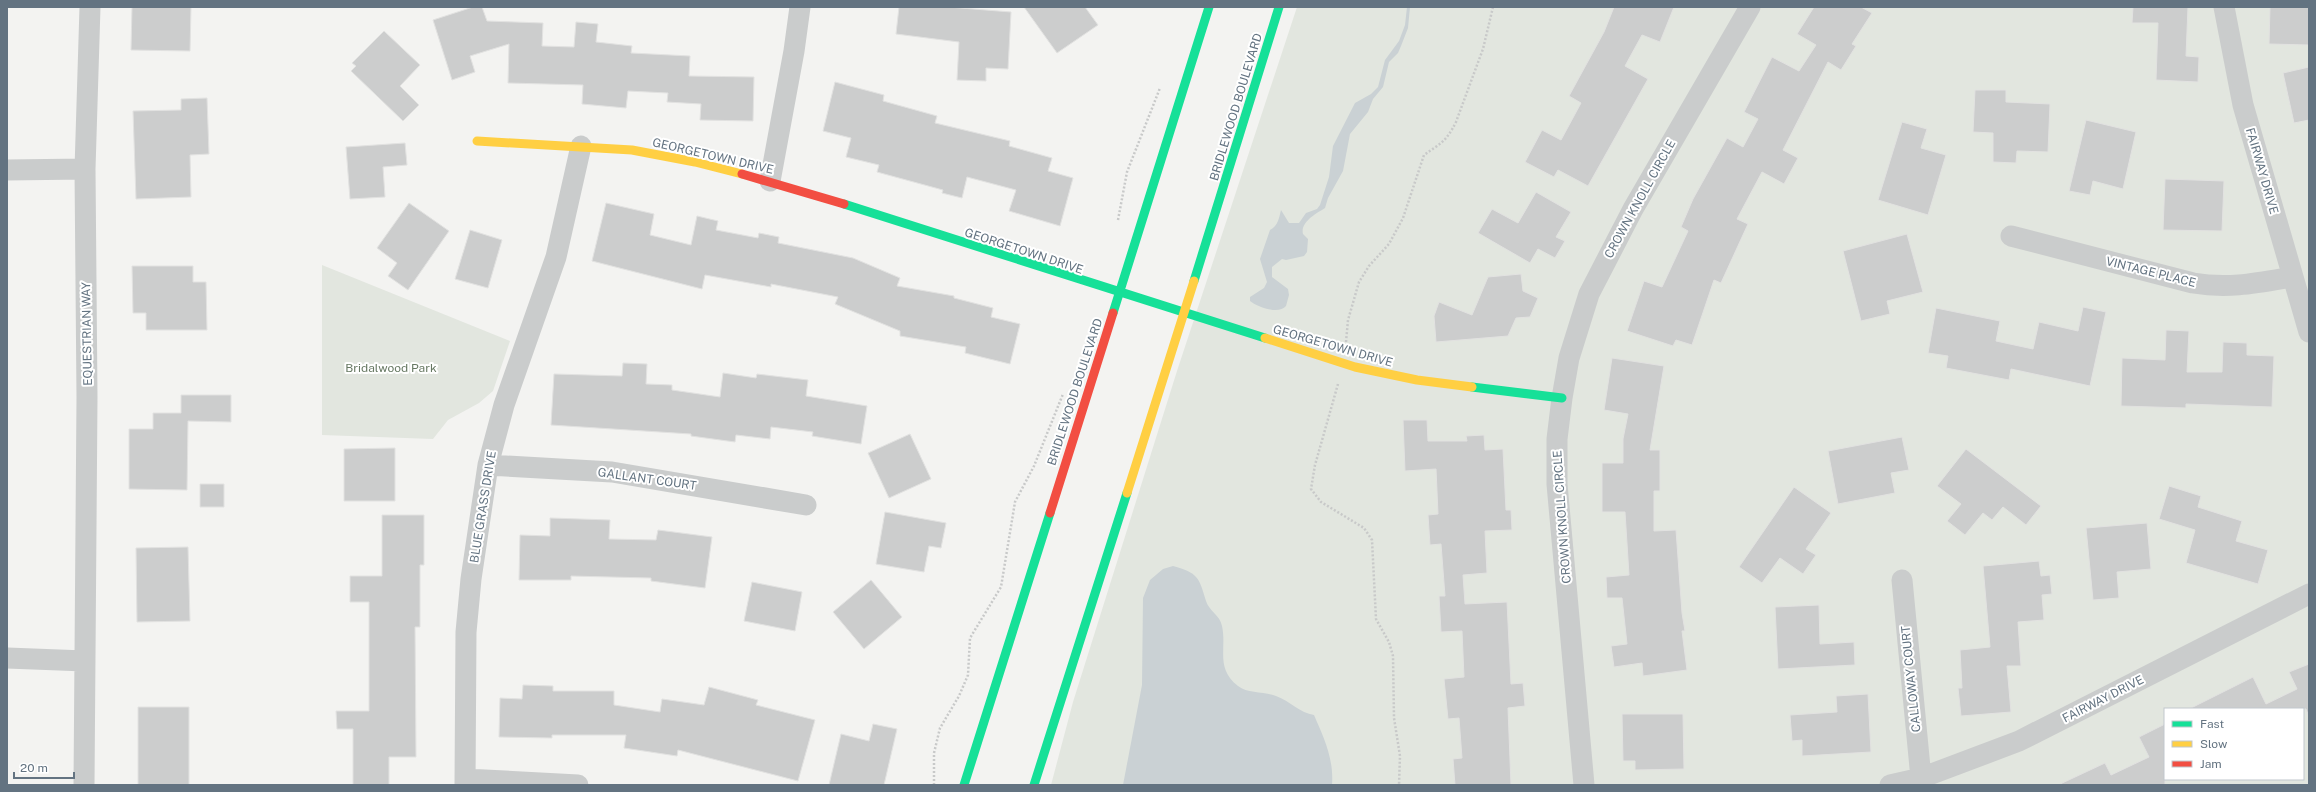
<svg xmlns="http://www.w3.org/2000/svg" width="2316" height="792" viewBox="0 0 2316 792" font-family="'Public Sans',sans-serif">
	<rect width="100%" height="100%" fill="#f3f3f1"/>
	<!-- green -->
	<path fill="#e2e6df" fill-rule="evenodd" d="M 1297,7 L 2309,7 L 2309,785 L 1051,785 L 1073,702 L 1177,371 ZM 2165,709 L 2303,709 L 2303,779 L 2165,779 Z
		M 322,265 L 510,341 L 493,391 L 479,403 L 448,420 L 433,439 L 322,435 Z"/>
	<!-- water -->
	<path fill="#cad1d4" d="M 1407,7 L 1410,7 L 1408,28 L 1401,46 L 1398,53 L 1389,62 L 1383,87 L 1373,99 L 1368,112 L 1350,134 L 1343,171 L 1328,198 L 1325,208 C 1317,213 1300,222 1303,234 L 1308,239 L 1307,252 L 1304,256 L 1286,260 L 1282,259 L 1272,267 L 1272,277 L 1288,289 L 1289,295 L 1286,306 C 1279,315 1257,307 1250,301 L 1250,297 L 1264,288 L 1267,282 L 1260,259 L 1270,230 C 1278,226 1279,218 1281,210 L 1289,223 L 1299,223 L 1306,213 L 1317,209 L 1320,205 L 1329,177 L 1333,146 L 1355,103 L 1371,94 L 1378,87 L 1385,60 L 1399,41 L 1405,25 Z
		M 1173,566 C 1198,573 1199,577 1206,601 C 1209,611 1220,615 1222,626 C 1227,649 1215,668 1238,686 C 1248,694 1264,691 1276,696 C 1290,701 1300,713 1314,715 C 1324,738 1334,759 1332,785 L 1123,785 L 1142,685 L 1143,598 L 1150,580 L 1163,569 Z"/>
	<!-- building -->
	<path fill="#cccdcd" stroke="#e2e2e1" d="M 132,7 L 191,7 L 190,51 L 131,50 Z
		M 473,7 L 482,7 L 487,21 L 543,23 L 542,46 L 574,47 L 576,22 L 598,24 L 596,42 L 632,46 L 631,53 L 690,56 L 689,76 L 754,77 L 753,121 L 700,120 L 701,104 L 667,102 L 668,93 L 628,91 L 626,108 L 582,104 L 583,85 L 508,83 L 509,44 L 470,56 L 475,72 L 452,80 L 433,20 Z
		M 899,7 L 948,7 L 1011,12 L 1008,69 L 986,68 L 986,81 L 957,80 L 959,42 L 896,34 Z
		M 1024,7 L 1085,7 L 1098,25 L 1057,53 Z
		M 1614,7 L 1674,7 L 1660,42 L 1642,35 L 1625,66 L 1648,79 L 1588,186 L 1558,170 L 1554,177 L 1525,162 L 1542,130 L 1561,140 L 1581,103 L 1569,96 L 1604,32 Z
		M 1814,7 L 1861,7 L 1872,13 L 1852,44 L 1856,46 L 1841,70 L 1828,62 L 1783,150 L 1798,158 L 1784,184 L 1762,172 L 1737,219 L 1748,224 L 1721,283 L 1714,280 L 1692,345 L 1676,340 L 1673,346 L 1627,331 L 1644,281 L 1662,287 L 1688,231 L 1681,227 L 1693,199 L 1727,138 L 1743,147 L 1758,119 L 1744,112 L 1772,57 L 1799,71 L 1816,45 L 1797,34 Z
		M 2133,7 L 2188,7 L 2186,56 L 2199,57 L 2198,82 L 2156,80 L 2158,23 L 2132,23 Z
		M 2270,7 L 2309,7 L 2309,45 L 2269,44 Z
		M 384,31 L 420,65 L 400,86 L 419,105 L 403,121 L 351,71 L 356,66 L 352,63 Z
		M 2309,67 L 2309,120 L 2294,123 L 2283,73 Z
		M 835,82 L 884,95 L 883,101 L 937,116 L 935,123 L 1010,141 L 1009,146 L 1052,158 L 1048,171 L 1073,178 L 1060,226 L 1009,211 L 1016,190 L 967,177 L 962,198 L 942,193 L 943,190 L 877,172 L 879,165 L 846,157 L 851,138 L 823,131 Z
		M 1975,90 L 2006,90 L 2006,102 L 2050,104 L 2048,152 L 2017,151 L 2016,163 L 1993,162 L 1993,133 L 1973,132 Z
		M 207,98 L 209,154 L 190,155 L 191,197 L 136,199 L 133,111 L 181,110 L 181,99 Z
		M 2086,120 L 2136,132 L 2123,189 L 2093,181 L 2090,195 L 2069,191 Z
		M 1902,122 L 1927,129 L 1921,148 L 1946,155 L 1928,215 L 1878,200 Z
		M 405,143 L 407,165 L 383,167 L 385,197 L 350,199 L 346,147 Z
		M 2165,179 L 2224,181 L 2222,231 L 2163,230 Z
		M 1536,192 L 1571,212 L 1556,237 L 1565,241 L 1555,258 L 1538,249 L 1530,263 L 1478,233 L 1492,209 L 1518,223 Z
		M 409,203 L 449,231 L 408,290 L 388,276 L 397,263 L 377,248 Z
		M 606,203 L 654,214 L 650,235 L 691,245 L 697,216 L 718,221 L 716,230 L 758,238 L 759,233 L 779,237 L 778,243 L 853,258 L 900,278 L 897,286 L 954,296 L 954,298 L 993,308 L 991,317 L 1020,324 L 1010,364 L 965,353 L 966,347 L 900,336 L 900,331 L 835,304 L 838,297 L 771,284 L 771,287 L 705,275 L 702,289 L 592,261 Z
		M 470,230 L 502,240 L 488,288 L 455,279 Z
		M 1907,234 L 1923,292 L 1887,301 L 1890,314 L 1861,321 L 1843,251 Z
		M 132,266 L 193,266 L 193,282 L 206,282 L 207,330 L 146,330 L 146,313 L 133,313 Z
		M 1521,274 L 1523,291 L 1538,298 L 1530,317 L 1516,318 L 1508,336 L 1436,342 L 1434,316 L 1439,302 L 1472,315 L 1488,277 Z
		M 2083,307 L 2106,312 L 2090,386 L 2011,369 L 2009,380 L 1946,368 L 1948,356 L 1928,353 L 1936,308 L 2000,321 L 1996,341 L 2033,349 L 2039,322 L 2078,331 Z
		M 2166,330 L 2189,331 L 2187,372 L 2222,372 L 2223,342 L 2247,343 L 2247,355 L 2274,356 L 2272,407 L 2186,404 L 2186,408 L 2121,406 L 2122,358 L 2165,360 Z
		M 1612,358 L 1664,366 L 1650,450 L 1660,450 L 1660,491 L 1654,491 L 1654,531 L 1676,530 L 1682,613 L 1685,631 L 1682,631 L 1687,670 L 1643,676 L 1642,663 L 1614,667 L 1611,646 L 1627,644 L 1622,598 L 1607,598 L 1606,577 L 1629,575 L 1625,512 L 1602,512 L 1602,463 L 1623,463 L 1623,439 L 1628,414 L 1604,410 Z
		M 623,363 L 647,364 L 646,384 L 672,385 L 672,390 L 720,397 L 723,373 L 756,378 L 757,374 L 808,380 L 806,396 L 867,406 L 861,444 L 812,436 L 813,432 L 771,427 L 770,439 L 736,435 L 735,442 L 691,436 L 691,434 L 551,425 L 554,374 L 622,376 Z
		M 181,395 L 231,395 L 231,422 L 188,421 L 187,490 L 129,489 L 129,429 L 153,429 L 153,413 L 181,413 Z
		M 1403,420 L 1427,420 L 1428,441 L 1467,441 L 1466,436 L 1484,435 L 1485,450 L 1503,449 L 1506,510 L 1511,510 L 1512,530 L 1485,531 L 1487,573 L 1463,575 L 1465,604 L 1507,602 L 1511,684 L 1523,683 L 1525,706 L 1508,708 L 1511,785 L 1455,785 L 1453,759 L 1462,758 L 1459,718 L 1448,719 L 1444,679 L 1464,677 L 1462,631 L 1441,632 L 1439,596 L 1445,596 L 1441,544 L 1430,545 L 1428,515 L 1438,514 L 1436,469 L 1405,471 Z
		M 910,434 L 931,479 L 889,498 L 868,453 Z
		M 1902,437 L 1909,470 L 1891,473 L 1895,493 L 1838,504 L 1828,451 Z
		M 395,448 L 395,501 L 344,501 L 344,449 Z
		M 1966,449 L 2041,506 L 2026,525 L 2003,507 L 1992,520 L 1983,513 L 1965,535 L 1947,521 L 1961,504 L 1937,486 Z
		M 200,484 L 224,484 L 224,507 L 200,507 Z
		M 2169,486 L 2201,496 L 2198,507 L 2242,521 L 2236,541 L 2268,550 L 2258,584 L 2186,563 L 2195,530 L 2159,519 Z
		M 1794,487 L 1831,513 L 1806,549 L 1816,555 L 1803,574 L 1780,558 L 1762,583 L 1739,567 Z
		M 885,512 L 946,523 L 941,548 L 929,546 L 924,572 L 876,564 Z
		M 382,515 L 424,515 L 424,565 L 420,565 L 420,627 L 415,627 L 416,757 L 389,757 L 389,785 L 353,785 L 353,729 L 337,729 L 336,711 L 369,711 L 369,602 L 350,602 L 350,576 L 382,576 Z
		M 550,518 L 610,520 L 609,539 L 656,540 L 658,530 L 712,537 L 705,588 L 651,581 L 651,578 L 571,576 L 571,580 L 519,580 L 520,535 L 550,536 Z
		M 2147,523 L 2151,569 L 2117,572 L 2119,598 L 2093,600 L 2086,528 Z
		M 188,547 L 190,621 L 137,622 L 136,548 Z
		M 2039,561 L 2041,576 L 2050,575 L 2052,594 L 2042,595 L 2044,620 L 2018,622 L 2021,666 L 2007,666 L 2011,712 L 1961,716 L 1958,688 L 1962,688 L 1960,650 L 1990,647 L 1983,566 Z
		M 871,580 L 902,617 L 864,649 L 833,612 Z
		M 752,582 L 802,592 L 795,631 L 744,621 Z
		M 1819,605 L 1820,644 L 1854,642 L 1855,665 L 1778,669 L 1775,607 Z
		M 2309,664 L 2309,717 L 2306,709 L 2189,709 L 2253,677 L 2266,704 L 2297,689 L 2289,672 Z
		M 523,685 L 553,686 L 553,691 L 614,691 L 614,705 L 660,712 L 662,699 L 704,705 L 709,687 L 758,700 L 756,705 L 815,720 L 798,781 L 678,750 L 677,756 L 624,748 L 626,735 L 552,735 L 552,738 L 499,737 L 500,698 L 522,699 Z
		M 1868,694 L 1871,752 L 1802,756 L 1802,740 L 1792,741 L 1790,715 L 1837,712 L 1836,696 Z
		M 138,707 L 189,707 L 189,785 L 138,785 Z
		M 1622,714 L 1683,714 L 1684,769 L 1635,770 L 1635,761 L 1623,761 Z
		M 873,724 L 897,729 L 884,785 L 829,785 L 841,734 L 869,741 Z
		M 2165,724 L 2165,785 L 2058,785 L 2105,763 L 2111,775 L 2149,757 L 2139,737 Z"/>
	<g fill="none" stroke-linecap="round" stroke-linejoin="round">
		<!-- path -->
		<path stroke="#c8c9c9" stroke-width="2.5" stroke-dasharray="2 2" stroke-linecap="butt" d="M 1118,220 L 1127,172 L 1160,88
			M 1346,342 L 1348,320 L 1359,282 L 1369,266 L 1389,244 L 1403,218 L 1424,155 C 1441,143 1446,142 1456,122 L 1483,49 L 1493,7
			M 1338,384 L 1315,465 L 1311,489 L 1321,502 L 1364,528 L 1372,540 L 1376,619 L 1389,642 L 1393,656 L 1394,718 L 1400,756 L 1399,785
			M 934,785 L 934,753 L 940,728 L 959,696 L 968,675 L 970,638 L 1001,587 L 1015,502 L 1034,466 L 1063,394"/>
		<!-- street -->
		<path stroke="#cacccc" stroke-width="21" d="M 2224,7 L 2243,105 L 2309,332
			M 7,170 L 85,169
			M 770,181 L 794,51 L 800,7
			M 2011,236 L 2193,283 C 2229,289 2257,283 2292,277
			M 488,465 L 612,472 L 806,505
			M 1902,580 L 1921,778
			M 7,658 L 85,661
			M 465,779 L 578,785
			M 84,785 L 87,397 L 85,169 L 90,7
			M 465,785 L 466,632 L 471,579 L 488,465 L 504,405 L 556,257 L 581,146
			M 1584,785 L 1557,484 L 1557,439 L 1562,398 L 1569,358 L 1589,294 L 1633,209 L 1750,7
			M 1890,785 L 1921,778 L 2019,741 L 2309,594"/>
		<!-- fast -->
		<path stroke="#16e098" stroke-width="9" d="M 844,204 L 1265,338
			M 1194,281 L 1279,7
			M 1113,313 L 1209,7
			M 1472,387 L 1562,398
			M 964,785 L 1050,513
			M 1034,785 L 1127,493"/>
		<!-- slow -->
		<path stroke="#ffcf43" stroke-width="9" d="M 477,141 L 632,150 L 695,162 L 742,174
			M 1265,338 L 1355,367 L 1417,380 L 1472,387
			M 1127,493 L 1194,281"/>
		<!-- jam -->
		<path stroke="#f24e42" stroke-width="9" d="M 742,174 L 844,204
			M 1050,513 L 1113,313"/>
	</g>
	<g text-anchor="middle" dominant-baseline="central" stroke-width="4" stroke-linejoin="round" paint-order="stroke">
		<!-- street labels -->
		<g font-size="12" fill="#637381" stroke="#fff">
			<text transform="translate(1236 107) rotate(-73)">BRIDLEWOOD BOULEVARD</text>
			<text transform="translate(713 156) rotate(13)">GEORGETOWN DRIVE</text>
			<text transform="translate(2262 171) rotate(74)">FAIRWAY DRIVE</text>
			<text transform="translate(1640 199) rotate(-61)">CROWN KNOLL CIRCLE</text>
			<text transform="translate(1024 251) rotate(18)">GEORGETOWN DRIVE</text>
			<text transform="translate(2151 272) rotate(14)">VINTAGE PLACE</text>
			<text transform="translate(87 334) rotate(-91)">EQUESTRIAN WAY</text>
			<text transform="translate(1333 346) rotate(16)">GEORGETOWN DRIVE</text>
			<text transform="translate(1075 392) rotate(-72)">BRIDLEWOOD BOULEVARD</text>
			<text transform="translate(647 479) rotate(8)">GALLANT COURT</text>
			<text transform="translate(483 507) rotate(-81)">BLUE GRASS DRIVE</text>
			<text transform="translate(1562 517) rotate(-94)">CROWN KNOLL CIRCLE</text>
			<text transform="translate(1911 679) rotate(-96)">CALLOWAY COURT</text>
			<text transform="translate(2103 699) rotate(-27)">FAIRWAY DRIVE</text>
		</g>
		<!-- park labels -->
		<g font-size="12" fill="#667862" stroke="#fff">
			<text x="391" y="368">Bridalwood Park</text>
		</g>
	</g>
	<!-- border -->
	<rect width="2316" height="792" fill="none" stroke="#637381" stroke-width="16"/>
	<!-- legend -->
	<rect x="2164" y="708" width="140" height="72" fill="#ffffff" stroke="#c1c7cd"/>
	<rect x="2172" y="721" width="20" height="6" fill="#16e098" stroke="#c1c7cd"/>
	<text x="2200" y="728" font-size="12" fill="#637381">Fast</text>
	<rect x="2172" y="741" width="20" height="6" fill="#ffcf43" stroke="#c1c7cd"/>
	<text x="2200" y="748" font-size="12" fill="#637381">Slow</text>
	<rect x="2172" y="761" width="20" height="6" fill="#f24e42" stroke="#c1c7cd"/>
	<text x="2200" y="768" font-size="12" fill="#637381">Jam</text>
	<!-- scale -->
	<path d="M14 772v6h60v-6" fill="none" stroke="#637381" stroke-width="2"/>
	<text x="20" y="772" font-size="12" fill="#637381" stroke="#ffffff" stroke-width="3" paint-order="stroke">20 m</text>
</svg>
